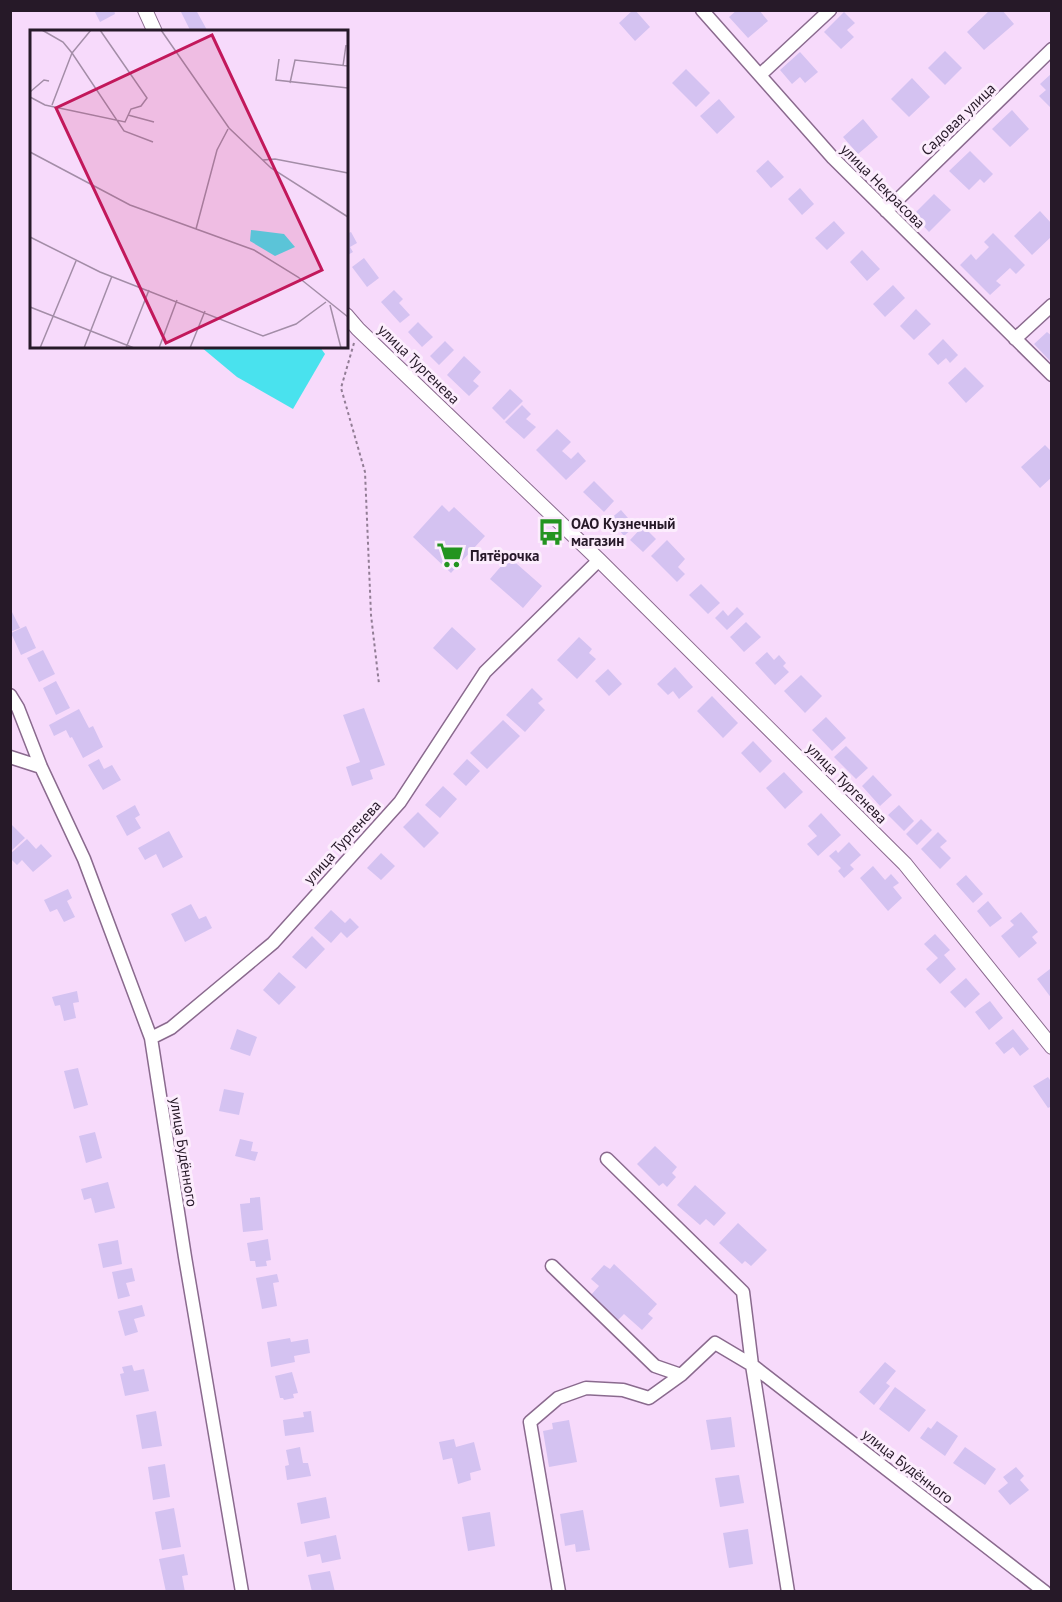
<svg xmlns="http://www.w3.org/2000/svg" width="1062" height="1602" viewBox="0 0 1062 1602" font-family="'PT Sans',sans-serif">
	<rect width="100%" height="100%" fill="#f7dafb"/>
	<!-- water -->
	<path fill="#49e2ee" d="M 201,347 L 320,347 L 325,354 L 293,409 L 237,377 Z"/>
	<!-- building -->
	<path fill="#d4c2f1" d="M 94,10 L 114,10 L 115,14 L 100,22 Z
		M 180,10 L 196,10 L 207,30 L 191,32 Z
		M 633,10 L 635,10 L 650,27 L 635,41 L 619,23 Z
		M 737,10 L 759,10 L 768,21 L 748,38 L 729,17 Z
		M 990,10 L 1002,10 L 1014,24 L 984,50 L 967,32 Z
		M 844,12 L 855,23 L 847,30 L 854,37 L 841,49 L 824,32 Z
		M 945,51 L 962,68 L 945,85 L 928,68 Z
		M 800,52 L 818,72 L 805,83 L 800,77 L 792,84 L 780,70 Z
		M 686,69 L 710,93 L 696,107 L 672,83 Z
		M 1052,73 L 1052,109 L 1039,96 L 1046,90 L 1040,84 Z
		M 912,78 L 930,97 L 909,117 L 891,99 Z
		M 719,99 L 735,117 L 717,134 L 700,116 Z
		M 1012,110 L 1029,129 L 1010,147 L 992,129 Z
		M 863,119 L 878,137 L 858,154 L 843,137 Z
		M 970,151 L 993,174 L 984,183 L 980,179 L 969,190 L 949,171 Z
		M 768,160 L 784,177 L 771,188 L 756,171 Z
		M 800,188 L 814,204 L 802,215 L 788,199 Z
		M 934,194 L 951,210 L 929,232 L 913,215 Z
		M 1040,211 L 1052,224 L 1052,236 L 1032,255 L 1014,236 Z
		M 834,221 L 845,233 L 827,250 L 815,238 Z
		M 351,232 L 357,243 L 350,247 L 353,252 L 346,256 L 346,234 Z
		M 993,233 L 1025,265 L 1016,274 L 1010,268 L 996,281 L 1001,285 L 990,295 L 960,265 L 971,254 L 976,260 L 989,247 L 984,242 Z
		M 862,250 L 880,269 L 867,281 L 850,262 Z
		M 364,258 L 379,278 L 367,287 L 352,267 Z
		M 893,285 L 905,298 L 885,317 L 873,304 Z
		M 394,290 L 403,299 L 399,303 L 410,315 L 400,323 L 381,302 Z
		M 916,309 L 931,324 L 914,340 L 900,326 Z
		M 418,322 L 433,337 L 422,347 L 408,332 Z
		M 1047,332 L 1052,336 L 1052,363 L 1034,344 Z
		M 943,339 L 958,355 L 950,363 L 946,358 L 938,365 L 928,354 Z
		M 445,341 L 454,350 L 439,365 L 430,356 Z
		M 464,356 L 481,372 L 473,381 L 479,386 L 469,396 L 447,375 Z
		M 965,367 L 984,386 L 966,403 L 948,383 Z
		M 510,389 L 523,401 L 504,420 L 492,408 Z
		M 522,405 L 531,414 L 526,419 L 536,427 L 524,439 L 505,422 Z
		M 557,429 L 571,442 L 562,451 L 571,459 L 578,452 L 586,461 L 566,480 L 536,450 Z
		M 1045,445 L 1052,452 L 1052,477 L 1040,488 L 1021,467 Z
		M 594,481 L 614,501 L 604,512 L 583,492 Z
		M 442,505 L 449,512 L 454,507 L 485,536 L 451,573 L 413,537 Z
		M 621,510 L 635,526 L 624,536 L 610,519 Z
		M 643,526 L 656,539 L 643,552 L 630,540 Z
		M 667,540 L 685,559 L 678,567 L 685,574 L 677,582 L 651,556 Z
		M 509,557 L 542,586 L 523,608 L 490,579 Z
		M 701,584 L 720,603 L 708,614 L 689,595 Z
		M 737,607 L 744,614 L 727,630 L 715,618 L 723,610 L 728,616 Z
		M 10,608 L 20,628 L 10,632 Z
		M 746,622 L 761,637 L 744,652 L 730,637 Z
		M 26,626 L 36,648 L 21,655 L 11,633 Z
		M 452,627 L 476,649 L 457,670 L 433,648 Z
		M 579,637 L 592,649 L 589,653 L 596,659 L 577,679 L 557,660 Z
		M 43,650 L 55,674 L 39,682 L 27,658 Z
		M 767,652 L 774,660 L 779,655 L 786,663 L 783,666 L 789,672 L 775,685 L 755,663 Z
		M 675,667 L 693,687 L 679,699 L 673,691 L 668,695 L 657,684 Z
		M 608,669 L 622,684 L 609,696 L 595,681 Z
		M 801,675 L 822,696 L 805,713 L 784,691 Z
		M 56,681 L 70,708 L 56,715 L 43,688 Z
		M 532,688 L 543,699 L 538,703 L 545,710 L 525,732 L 506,715 Z
		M 712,696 L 738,723 L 723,738 L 697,711 Z
		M 364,708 L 385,765 L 370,770 L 373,779 L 352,786 L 346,767 L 360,762 L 343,715 Z
		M 79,709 L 89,728 L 93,726 L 103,747 L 83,758 L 72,737 L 70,738 L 66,730 L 54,736 L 49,725 Z
		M 826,717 L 846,738 L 832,751 L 812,730 Z
		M 503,720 L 520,736 L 487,769 L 470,753 Z
		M 753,741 L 772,761 L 760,773 L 741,753 Z
		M 846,746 L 868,768 L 856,779 L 834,757 Z
		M 99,759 L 104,769 L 112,765 L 121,780 L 103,790 L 88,765 Z
		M 467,759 L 480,771 L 466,786 L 453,774 Z
		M 784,772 L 803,792 L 785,809 L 766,788 Z
		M 873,775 L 892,795 L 880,806 L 862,786 Z
		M 443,786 L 457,799 L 440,818 L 425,805 Z
		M 135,805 L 140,815 L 135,818 L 141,828 L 127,836 L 116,816 Z
		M 899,805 L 914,821 L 904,831 L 888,815 Z
		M 418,812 L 439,833 L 424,848 L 403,827 Z
		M 821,813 L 841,835 L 818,856 L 807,844 L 817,836 L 808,826 Z
		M 921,819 L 932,830 L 917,845 L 906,834 Z
		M 10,823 L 25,838 L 10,852 Z
		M 169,831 L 183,857 L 163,868 L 156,854 L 145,860 L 138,848 Z
		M 938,832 L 947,841 L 940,847 L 951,858 L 940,869 L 921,849 Z
		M 27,839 L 36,849 L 41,844 L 52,856 L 33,872 L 22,860 L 17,865 L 10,858 L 10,854 Z
		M 849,842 L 861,855 L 850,865 L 854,869 L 844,878 L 838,871 L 841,868 L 829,856 L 836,850 L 838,853 Z
		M 381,853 L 395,866 L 381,880 L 367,868 Z
		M 873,866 L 885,880 L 891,874 L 899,883 L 893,887 L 902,898 L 888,911 L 860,878 Z
		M 966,875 L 983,894 L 973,903 L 956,884 Z
		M 68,889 L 72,898 L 67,901 L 75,917 L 64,922 L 57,909 L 50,912 L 44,900 Z
		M 988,901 L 1002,918 L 990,927 L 977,911 Z
		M 191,904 L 199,919 L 206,916 L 212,928 L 185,942 L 171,914 Z
		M 331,910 L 345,923 L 350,918 L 359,927 L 347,938 L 341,932 L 331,943 L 314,928 Z
		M 1021,912 L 1038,932 L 1032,937 L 1037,943 L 1019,958 L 1001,936 L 1014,925 L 1010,921 Z
		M 935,934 L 950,950 L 944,955 L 956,969 L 940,984 L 926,969 L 938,958 L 924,944 Z
		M 312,936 L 325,949 L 306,969 L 292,957 Z
		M 1050,969 L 1052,971 L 1052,999 L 1037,979 Z
		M 279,972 L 296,987 L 279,1005 L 263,990 Z
		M 966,978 L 980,994 L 965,1008 L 950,992 Z
		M 77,991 L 79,1002 L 73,1003 L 76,1018 L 64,1021 L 60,1005 L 55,1006 L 52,997 Z
		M 990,1001 L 1003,1018 L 989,1030 L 975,1012 Z
		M 237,1029 L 257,1037 L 250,1056 L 230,1049 Z
		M 1013,1029 L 1029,1049 L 1020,1056 L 1013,1047 L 1004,1054 L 995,1043 Z
		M 78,1068 L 88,1105 L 74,1109 L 64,1071 Z
		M 1048,1077 L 1052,1083 L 1052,1106 L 1048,1108 L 1033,1086 Z
		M 224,1089 L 244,1093 L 239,1115 L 219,1111 Z
		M 95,1132 L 102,1158 L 86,1163 L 79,1136 Z
		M 240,1139 L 253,1142 L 251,1151 L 258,1152 L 255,1161 L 235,1156 Z
		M 655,1146 L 677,1167 L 672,1173 L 676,1177 L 667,1187 L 663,1183 L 659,1186 L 637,1164 Z
		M 108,1182 L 115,1208 L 95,1213 L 91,1198 L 84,1200 L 81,1189 Z
		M 695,1185 L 726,1213 L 714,1226 L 706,1219 L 700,1225 L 677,1205 Z
		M 260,1197 L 263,1230 L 243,1232 L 240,1204 L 250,1203 L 250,1198 Z
		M 738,1223 L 767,1250 L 751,1266 L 745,1261 L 742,1264 L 719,1243 Z
		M 268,1239 L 271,1260 L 266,1261 L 267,1266 L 256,1267 L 255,1261 L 250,1261 L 247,1243 Z
		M 118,1240 L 122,1264 L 103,1268 L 98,1244 Z
		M 614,1264 L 657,1304 L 648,1314 L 653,1318 L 642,1330 L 624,1314 L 618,1320 L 591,1295 L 599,1286 L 591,1279 L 604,1265 L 610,1269 Z
		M 132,1268 L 135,1281 L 126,1283 L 130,1296 L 118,1299 L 112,1272 Z
		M 277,1274 L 279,1282 L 273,1283 L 277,1306 L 262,1309 L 256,1278 Z
		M 142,1305 L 145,1316 L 134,1319 L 138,1332 L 125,1336 L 118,1311 Z
		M 290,1338 L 291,1342 L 308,1339 L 310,1353 L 294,1356 L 295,1362 L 271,1367 L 267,1342 Z
		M 885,1362 L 896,1371 L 886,1383 L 890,1386 L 874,1405 L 859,1392 Z
		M 132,1365 L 134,1371 L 144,1369 L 149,1391 L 125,1396 L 120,1374 L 124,1373 L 122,1367 Z
		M 292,1372 L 298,1393 L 293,1394 L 294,1398 L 284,1400 L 283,1398 L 280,1398 L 275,1376 Z
		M 895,1387 L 926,1410 L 909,1432 L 879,1409 Z
		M 156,1411 L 162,1446 L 142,1449 L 136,1415 Z
		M 311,1411 L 314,1432 L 285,1436 L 283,1420 L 304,1417 L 303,1412 Z
		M 731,1417 L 735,1447 L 711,1450 L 706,1420 Z
		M 569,1420 L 577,1462 L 549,1467 L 543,1431 L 553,1429 L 552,1423 Z
		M 937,1421 L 958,1436 L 945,1456 L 920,1438 L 928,1427 L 931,1429 Z
		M 454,1439 L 456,1447 L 474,1442 L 481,1470 L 470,1473 L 471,1480 L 458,1484 L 452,1458 L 443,1460 L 439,1442 Z
		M 300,1447 L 303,1463 L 308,1463 L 311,1476 L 287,1480 L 285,1466 L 289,1465 L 286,1450 Z
		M 965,1447 L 996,1469 L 985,1485 L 953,1463 Z
		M 165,1464 L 170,1497 L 153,1500 L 148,1467 Z
		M 1016,1467 L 1024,1476 L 1020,1480 L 1029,1490 L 1010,1505 L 998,1491 L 1008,1483 L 1003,1477 Z
		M 739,1475 L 744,1503 L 720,1507 L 715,1478 Z
		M 326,1497 L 330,1518 L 301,1524 L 297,1503 Z
		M 174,1508 L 181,1547 L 162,1550 L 155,1512 Z
		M 583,1510 L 590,1550 L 576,1552 L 575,1544 L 565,1546 L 560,1514 Z
		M 490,1512 L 495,1546 L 468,1551 L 462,1517 Z
		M 748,1529 L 753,1564 L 729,1568 L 723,1533 Z
		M 336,1535 L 341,1559 L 322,1563 L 320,1554 L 307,1557 L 304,1542 Z
		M 184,1554 L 188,1575 L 182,1576 L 185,1592 L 166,1592 L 159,1559 Z
		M 330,1571 L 335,1592 L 312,1592 L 308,1575 Z"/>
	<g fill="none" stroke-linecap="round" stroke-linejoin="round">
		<defs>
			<path id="minor" d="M 702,10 L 833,158 L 1052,375
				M 760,75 L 830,10
				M 886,211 L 1052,49
				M 1015,339 L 1052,305
				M 10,695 L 18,708 L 41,767 L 84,859 L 151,1038 L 185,1257 L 242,1592
				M 10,757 L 41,767
				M 151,1038 L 171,1028 L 273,943 L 400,802 L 485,672 L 599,560
				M 607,1159 L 743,1292 L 752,1365 L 788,1592
				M 552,1266 L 655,1366 L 681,1375
				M 559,1592 L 530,1422 L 558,1398 L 586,1388 L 623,1390 L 649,1398 L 681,1375 L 715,1343 L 752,1365 L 1045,1592"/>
			<path id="tertiary" d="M 145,10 L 155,32
				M 346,315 L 358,329 L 599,560 L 905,864 L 1052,1047"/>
		</defs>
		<!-- minor casing -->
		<use href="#minor" stroke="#8a6a8e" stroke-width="15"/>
		<!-- tertiary casing -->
		<use href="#tertiary" stroke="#8a6a8e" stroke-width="16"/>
		<!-- path -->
		<path stroke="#927d95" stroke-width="2" stroke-dasharray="3 3" stroke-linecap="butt" d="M 354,343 L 341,388 L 365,472 L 371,615 L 379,684"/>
		<!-- minor -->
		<use href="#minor" stroke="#fff" stroke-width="12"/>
		<!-- tertiary -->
		<use href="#tertiary" stroke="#fff" stroke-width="14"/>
	</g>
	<!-- icons -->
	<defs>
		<symbol id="bus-bare" viewBox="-9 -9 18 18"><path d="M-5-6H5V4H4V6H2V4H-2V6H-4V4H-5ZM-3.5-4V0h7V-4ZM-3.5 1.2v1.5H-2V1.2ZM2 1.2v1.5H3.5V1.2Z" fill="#239420" stroke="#fcedfd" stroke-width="2.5" paint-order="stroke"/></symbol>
		<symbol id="supermarket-bare" viewBox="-9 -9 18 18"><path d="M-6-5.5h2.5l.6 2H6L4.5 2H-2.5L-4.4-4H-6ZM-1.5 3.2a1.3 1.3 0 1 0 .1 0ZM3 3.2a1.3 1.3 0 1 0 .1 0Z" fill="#239420" stroke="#fcedfd" stroke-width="2.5" paint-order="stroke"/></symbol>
	</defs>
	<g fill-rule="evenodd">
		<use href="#bus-bare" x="532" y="513" width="38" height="38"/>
		<use href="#supermarket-bare" x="431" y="536" width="38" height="38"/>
	</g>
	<g text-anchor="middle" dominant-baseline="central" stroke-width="6" stroke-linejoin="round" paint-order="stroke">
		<!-- street labels -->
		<g font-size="15" fill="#261928" stroke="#fcedfd">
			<text transform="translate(958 119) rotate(-44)">Садовая улица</text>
			<text transform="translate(883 186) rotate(45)">улица Некрасова</text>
			<text transform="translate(419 364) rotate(44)">улица Тургенева</text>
			<text transform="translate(847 783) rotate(45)">улица Тургенева</text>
			<text transform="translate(342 842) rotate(-48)">улица Тургенева</text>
			<text transform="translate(184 1152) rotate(81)">улица Будённого</text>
			<text transform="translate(908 1466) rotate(38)">улица Будённого</text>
		</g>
		<!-- poi labels -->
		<g font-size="15" font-weight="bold" fill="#261928" stroke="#fcedfd" text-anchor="start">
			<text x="571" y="523">ОАО Кузнечный<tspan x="571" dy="17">магазин</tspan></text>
			<text x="470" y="555">Пятёрочка</text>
		</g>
	</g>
	<!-- overview -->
	<g transform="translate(30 30)">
		<rect width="318" height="318" fill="#f7dafb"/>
		<path d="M 221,200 L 254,204 L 265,217 L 245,226 L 220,211 Z" fill="#49e2ee"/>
		<path fill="none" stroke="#a38da7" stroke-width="1.5" d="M 12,0 L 33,12 L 42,23 L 22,75M 61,0 L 42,23 L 94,101 L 123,112M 131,0 L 199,98 L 241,138 L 318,187M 249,29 L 246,50 L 318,58M 313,36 L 316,15M 260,53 L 265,30 L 318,36M 0,62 L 14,50 L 19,51M 0,67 L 15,75 L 95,92 L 101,79 L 111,76 L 117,68 L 70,0M 98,85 L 124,92M 0,122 L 100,175 L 224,220 L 268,247 L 318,287M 233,130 L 245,129 L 318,143M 166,199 L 187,120 L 198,99M 0,207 L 70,242 L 233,306 L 266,294 L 296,272M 300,275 L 311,318M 0,277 L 104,318M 10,318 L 46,231M 54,318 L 82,246M 96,318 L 119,260M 129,318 L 147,270M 160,318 L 175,281"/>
		<path fill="#c2185b" fill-opacity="0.15" stroke="#c2185b" stroke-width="3" d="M 182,5 L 292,240 L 136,313 L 26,78 Z"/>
		<rect width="318" height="318" fill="none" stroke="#261928" stroke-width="3"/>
	</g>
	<!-- border -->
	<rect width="1062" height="1602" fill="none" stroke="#261928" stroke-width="24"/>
</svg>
